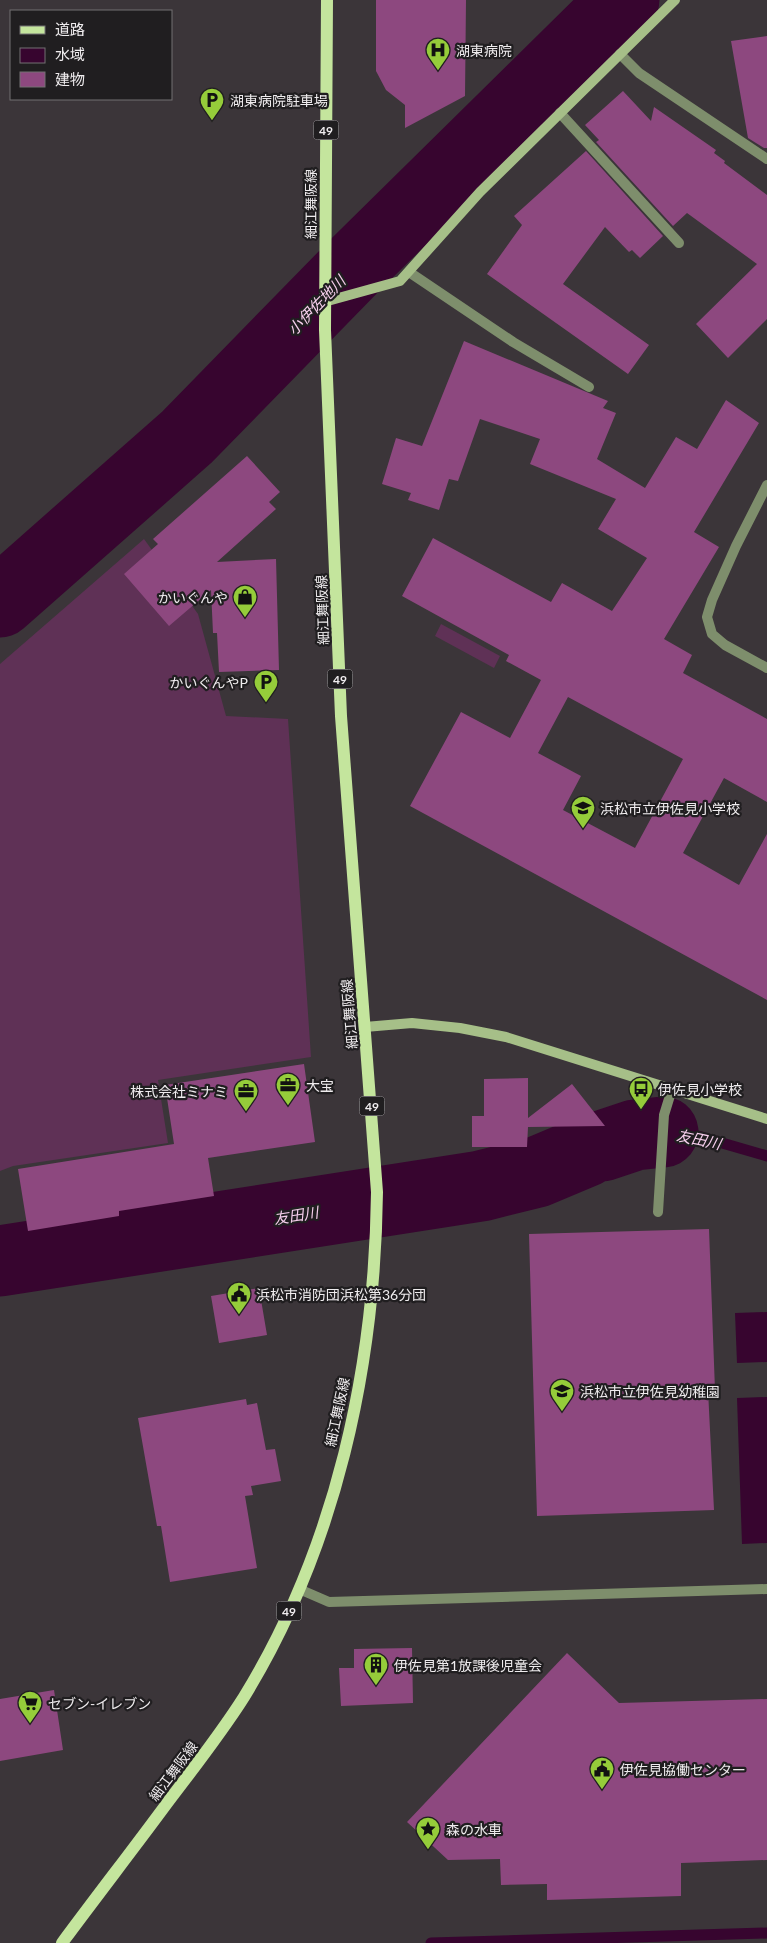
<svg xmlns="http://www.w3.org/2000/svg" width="767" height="1943" viewBox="0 0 767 1943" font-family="Lato,'Noto Sans JP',sans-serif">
	<rect width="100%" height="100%" fill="#3b3539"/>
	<!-- grass -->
	<path fill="#5f3156" d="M 144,539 L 198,614 L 226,716 L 288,719 L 311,1057 L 158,1080 L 168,1143 L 13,1166 L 0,1171 L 0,664 Z
		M 441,624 L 500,656 L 494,668 L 435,636 Z"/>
	<!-- water -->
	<path fill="#37052f" d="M 767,1312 L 767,1362 L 737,1363 L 735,1313 Z
		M 767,1397 L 767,1543 L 742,1544 L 737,1398 Z"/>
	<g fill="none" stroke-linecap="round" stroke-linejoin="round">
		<!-- stream -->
		<path stroke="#37052f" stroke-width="11" d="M 663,1132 L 691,1134 L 767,1156
			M 431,1943 L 767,1933"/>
		<!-- river -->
		<path stroke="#37052f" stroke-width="71" d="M 0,602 L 187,437 L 356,264 L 624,0
			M 602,1146 L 635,1135 L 663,1132
			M 0,1261 L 481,1186 L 537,1172 L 587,1151"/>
	</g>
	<!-- building -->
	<path fill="#8d487f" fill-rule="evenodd" d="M 376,0 L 466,0 L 465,96 L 405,128 L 405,105 L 386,90 L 376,71 Z
		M 767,36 L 767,148 L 764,148 L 748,138 L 731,41 Z
		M 623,91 L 651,121 L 654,107 L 716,150 L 714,153 L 725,161 L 724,163 L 767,195 L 767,319 L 728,358 L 696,324 L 757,264 L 687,213 L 673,226 L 596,142 L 599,140 L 585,125 Z
		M 586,151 L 663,236 L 640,258 L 632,250 L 629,252 L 605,227 L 563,284 L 649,345 L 628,374 L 487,274 L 522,225 L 514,216 Z
		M 464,341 L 608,401 L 603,408 L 616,413 L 597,459 L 645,488 L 676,437 L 697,449 L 726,400 L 759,423 L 694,532 L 719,547 L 664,639 L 692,655 L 683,673 L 767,719 L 767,802 L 724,778 L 683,853 L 739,885 L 767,834 L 767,1000 L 410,806 L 461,712 L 510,738 L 541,680 L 506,661 L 509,655 L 402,596 L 433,538 L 551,602 L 562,583 L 612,611 L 647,558 L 598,529 L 616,499 L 530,464 L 540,439 L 480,419 L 458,481 L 449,479 L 439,510 L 408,500 L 411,493 L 382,484 L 396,438 L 422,446 ZM 568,697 L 683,759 L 635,848 L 563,810 L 581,776 L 538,753 Z
		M 247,456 L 280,492 L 269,502 L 276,509 L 217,562 L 276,559 L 279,670 L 219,672 L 217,633 L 213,633 L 211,590 L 169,626 L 124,574 L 158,544 L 153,539 Z
		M 304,1064 L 315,1142 L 208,1158 L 214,1196 L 119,1211 L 119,1216 L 28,1231 L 18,1169 L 174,1144 L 165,1085 Z
		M 528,1078 L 528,1118 L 572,1084 L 605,1126 L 528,1127 L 527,1147 L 472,1147 L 472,1116 L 484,1116 L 484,1079 Z
		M 709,1229 L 715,1390 L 708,1390 L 714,1510 L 537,1516 L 529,1234 Z
		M 259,1288 L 267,1335 L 219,1343 L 211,1296 Z
		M 246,1399 L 247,1405 L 257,1403 L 266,1450 L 275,1449 L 281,1481 L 251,1486 L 253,1495 L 245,1496 L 257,1568 L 170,1582 L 161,1526 L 157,1526 L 138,1418 Z
		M 412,1648 L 413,1703 L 341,1706 L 339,1668 L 354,1668 L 354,1649 Z
		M 567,1653 L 619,1703 L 767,1699 L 767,1860 L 681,1863 L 681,1896 L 547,1900 L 547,1884 L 501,1885 L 500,1859 L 448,1860 L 407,1822 Z
		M 54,1690 L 63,1750 L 0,1761 L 0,1699 Z"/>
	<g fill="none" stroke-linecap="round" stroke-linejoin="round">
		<!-- lane -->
		<path stroke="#7e8e6c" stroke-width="10" d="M 560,113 L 679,243
			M 658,1212 L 664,1115 L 672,1089"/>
		<!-- street -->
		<path stroke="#7e8e6c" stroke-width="10" d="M 620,54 L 639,73 L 767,159
			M 409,272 L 513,342 L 589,387
			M 767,485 L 736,546 L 712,600 L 707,617 L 712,634 L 725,645 L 767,668
			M 299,1589 L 329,1602 L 767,1589"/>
		<!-- secondary -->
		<path stroke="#a6bf88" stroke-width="10" d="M 324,302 L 400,281 L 480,192 L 675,0
			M 365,1027 L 412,1023 L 460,1028 L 506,1037 L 767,1119"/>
		<!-- primary -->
		<path stroke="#c4e59d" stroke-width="12" d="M 62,1943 C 96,1897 131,1852 165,1806 C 192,1770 220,1735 244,1697 C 336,1547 375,1367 377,1192 L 341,716 L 325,330 L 327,0"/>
	</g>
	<!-- icons -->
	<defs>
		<symbol id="hospital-pin" viewBox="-11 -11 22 30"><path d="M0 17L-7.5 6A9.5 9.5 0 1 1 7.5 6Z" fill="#95cc3a" stroke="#201e20"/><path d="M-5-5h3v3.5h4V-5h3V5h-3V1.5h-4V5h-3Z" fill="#111"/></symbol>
		<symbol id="parking-pin" viewBox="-11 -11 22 30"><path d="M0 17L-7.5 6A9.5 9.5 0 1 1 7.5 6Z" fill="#95cc3a" stroke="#201e20"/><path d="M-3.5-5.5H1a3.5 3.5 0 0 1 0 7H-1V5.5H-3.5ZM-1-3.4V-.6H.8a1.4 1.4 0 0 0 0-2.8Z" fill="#111"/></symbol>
		<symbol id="shop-pin" viewBox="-11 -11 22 30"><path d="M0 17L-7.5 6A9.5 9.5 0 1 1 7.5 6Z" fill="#95cc3a" stroke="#201e20"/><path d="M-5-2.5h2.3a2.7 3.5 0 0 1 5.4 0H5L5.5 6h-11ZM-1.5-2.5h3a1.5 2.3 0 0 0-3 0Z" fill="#111"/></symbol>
		<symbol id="school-pin" viewBox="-11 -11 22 30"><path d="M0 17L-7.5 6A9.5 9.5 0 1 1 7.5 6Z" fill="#95cc3a" stroke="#201e20"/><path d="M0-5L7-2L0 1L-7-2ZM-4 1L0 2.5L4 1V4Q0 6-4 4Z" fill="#111"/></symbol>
		<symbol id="office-pin" viewBox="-11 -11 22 30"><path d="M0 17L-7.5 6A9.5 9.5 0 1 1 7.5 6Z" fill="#95cc3a" stroke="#201e20"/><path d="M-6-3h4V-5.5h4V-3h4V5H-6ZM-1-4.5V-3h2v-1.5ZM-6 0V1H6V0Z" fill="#111"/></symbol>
		<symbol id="bus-pin" viewBox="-11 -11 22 30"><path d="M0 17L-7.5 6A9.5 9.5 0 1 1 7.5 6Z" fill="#95cc3a" stroke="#201e20"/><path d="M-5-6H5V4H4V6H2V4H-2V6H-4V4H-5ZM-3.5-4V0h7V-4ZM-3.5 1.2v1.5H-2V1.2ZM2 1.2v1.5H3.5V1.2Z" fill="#111"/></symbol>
		<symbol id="civic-pin" viewBox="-11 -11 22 30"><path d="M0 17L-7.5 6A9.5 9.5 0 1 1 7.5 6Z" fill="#95cc3a" stroke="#201e20"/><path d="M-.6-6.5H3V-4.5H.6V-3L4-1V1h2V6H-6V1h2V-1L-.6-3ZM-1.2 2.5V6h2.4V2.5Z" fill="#111"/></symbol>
		<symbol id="building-pin" viewBox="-11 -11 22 30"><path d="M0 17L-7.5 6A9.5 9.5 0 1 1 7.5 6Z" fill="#95cc3a" stroke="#201e20"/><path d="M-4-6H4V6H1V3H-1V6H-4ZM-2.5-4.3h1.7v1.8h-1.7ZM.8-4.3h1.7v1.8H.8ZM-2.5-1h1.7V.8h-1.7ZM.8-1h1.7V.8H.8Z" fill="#111"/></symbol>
		<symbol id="supermarket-pin" viewBox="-11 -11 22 30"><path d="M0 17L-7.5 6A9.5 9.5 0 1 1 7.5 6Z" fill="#95cc3a" stroke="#201e20"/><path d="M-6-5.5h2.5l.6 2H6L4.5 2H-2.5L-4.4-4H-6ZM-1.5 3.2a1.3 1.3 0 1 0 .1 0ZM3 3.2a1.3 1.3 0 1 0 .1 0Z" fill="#111"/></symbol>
		<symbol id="sight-pin" viewBox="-11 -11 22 30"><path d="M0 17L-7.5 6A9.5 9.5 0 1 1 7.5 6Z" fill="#95cc3a" stroke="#201e20"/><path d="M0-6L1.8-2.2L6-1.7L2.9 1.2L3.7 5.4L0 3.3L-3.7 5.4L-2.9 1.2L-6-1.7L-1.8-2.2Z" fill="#111"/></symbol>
	</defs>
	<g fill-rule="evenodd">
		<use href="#hospital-pin" x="424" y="36" width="28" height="38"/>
		<use href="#parking-pin" x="198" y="86" width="28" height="38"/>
		<use href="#shop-pin" x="231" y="583" width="28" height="38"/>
		<use href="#parking-pin" x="252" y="668" width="28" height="38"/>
		<use href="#school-pin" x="569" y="794" width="28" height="38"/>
		<use href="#office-pin" x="274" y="1071" width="28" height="38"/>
		<use href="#bus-pin" x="627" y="1075" width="28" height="38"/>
		<use href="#office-pin" x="232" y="1077" width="28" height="38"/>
		<use href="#civic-pin" x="225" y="1280" width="28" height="38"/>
		<use href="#school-pin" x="548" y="1377" width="28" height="38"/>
		<use href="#building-pin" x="362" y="1651" width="28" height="38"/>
		<use href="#supermarket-pin" x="16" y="1689" width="28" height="38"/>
		<use href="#civic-pin" x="588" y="1755" width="28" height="38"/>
		<use href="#sight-pin" x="414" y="1815" width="28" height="38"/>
	</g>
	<g text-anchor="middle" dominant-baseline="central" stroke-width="4.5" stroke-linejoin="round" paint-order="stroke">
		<!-- shield labels -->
		<g fill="#201e20" stroke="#b1aeb0" stroke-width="1">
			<rect x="313.5" y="120.5" width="25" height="19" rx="4"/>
			<rect x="327.5" y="669.5" width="25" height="19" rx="4"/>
			<rect x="359.5" y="1096.5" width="25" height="19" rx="4"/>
			<rect x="276.5" y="1601.5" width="25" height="19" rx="4"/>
		</g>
		<g font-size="12" font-weight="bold" fill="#efecee">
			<text x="326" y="130">49</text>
			<text x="340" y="679">49</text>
			<text x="372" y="1106">49</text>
			<text x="289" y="1611">49</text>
		</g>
		<!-- poi labels -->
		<g font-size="14" fill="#efecee" stroke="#201e20" text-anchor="start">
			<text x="456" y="50">湖東病院</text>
			<text x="230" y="100">湖東病院駐車場</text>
			<text x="228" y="597" text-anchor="end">かいぐんや</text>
			<text x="248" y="682" text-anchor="end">かいぐんやP</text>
			<text x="600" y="808">浜松市立伊佐見小学校</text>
			<text x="306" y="1085">大宝</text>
			<text x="658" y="1089">伊佐見小学校</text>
			<text x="228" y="1091" text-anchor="end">株式会社ミナミ</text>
			<text x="256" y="1294">浜松市消防団浜松第36分団</text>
			<text x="580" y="1391">浜松市立伊佐見幼稚園</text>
			<text x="394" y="1665">伊佐見第1放課後児童会</text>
			<text x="48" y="1703">セブン-イレブン</text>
			<text x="620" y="1769">伊佐見協働センター</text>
			<text x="446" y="1829">森の水車</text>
		</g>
		<!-- street labels -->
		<g font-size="14" fill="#efecee" stroke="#201e20">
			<text transform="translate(310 204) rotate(-90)">細江舞阪線</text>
			<text transform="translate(322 610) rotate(-92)">細江舞阪線</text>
			<text transform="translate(349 1014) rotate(-95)">細江舞阪線</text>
			<text transform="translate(337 1412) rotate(-78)">細江舞阪線</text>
			<text transform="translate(173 1771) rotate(-53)">細江舞阪線</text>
		</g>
		<!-- water labels -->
		<g font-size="15" font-style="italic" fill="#f7cfed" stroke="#201e20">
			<text transform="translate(316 305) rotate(-46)">小伊佐地川</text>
			<text transform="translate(699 1139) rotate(12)">友田川</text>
			<text transform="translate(296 1215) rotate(-9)">友田川</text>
		</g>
	</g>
	<!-- legend -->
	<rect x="10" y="10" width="162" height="90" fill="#201e20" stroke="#737072"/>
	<rect x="20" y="26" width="25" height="8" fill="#c4e59d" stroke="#737072"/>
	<text x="55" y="35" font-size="15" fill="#efecee">道路</text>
	<rect x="20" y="48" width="25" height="15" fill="#37052f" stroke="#737072"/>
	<text x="55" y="60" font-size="15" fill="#efecee">水域</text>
	<rect x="20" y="72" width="25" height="15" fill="#8d487f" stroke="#737072"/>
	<text x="55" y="85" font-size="15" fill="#efecee">建物</text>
</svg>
